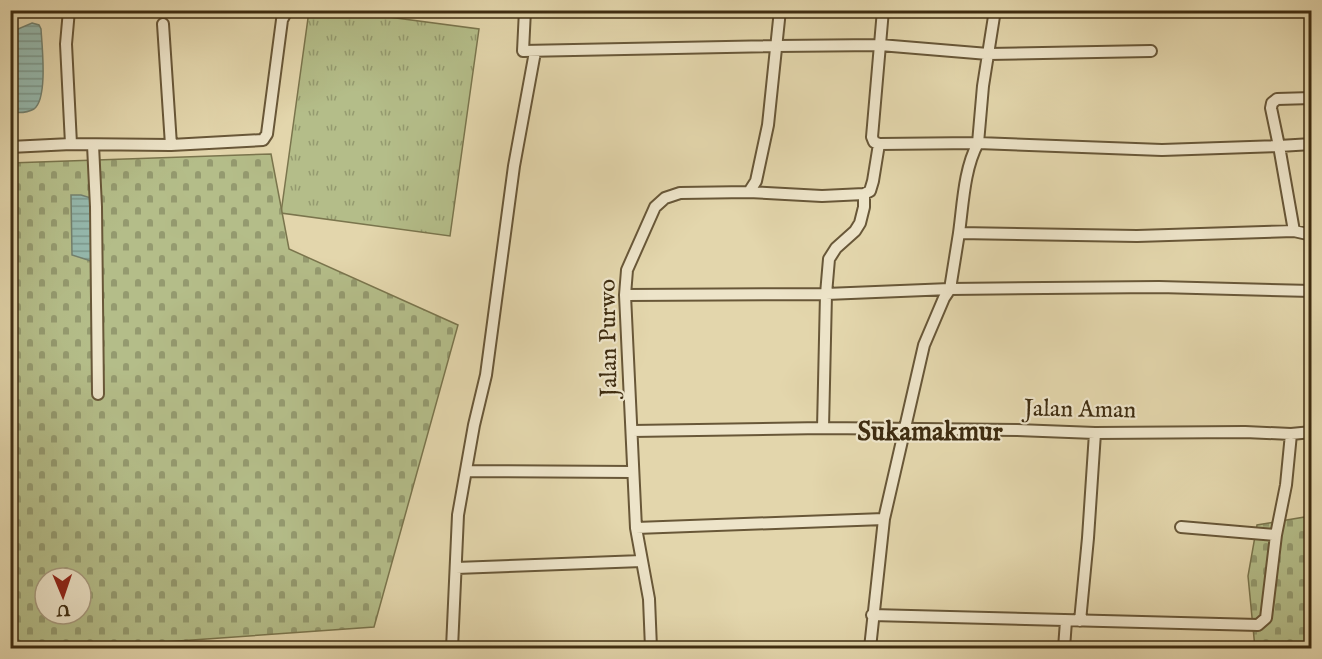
<svg xmlns="http://www.w3.org/2000/svg" width="1322" height="659" viewBox="0 0 1322 659" font-family="'IM FELL English',serif">
	<defs>
		<pattern id="grass-tufts" width="24" height="20" patternUnits="userSpaceOnUse" patternTransform="scale(1.5)"><rect width="24" height="20" fill="#b4bd89"/><path d="M3 7l-1-3M5 7V3M7 7l1-3M15 17l-1-3M17 17v-4M19 17l1-3" fill="none" stroke="#949a6f"/></pattern>
		<pattern id="cemetery-stones" width="16" height="16" patternUnits="userSpaceOnUse" patternTransform="scale(1.5)"><rect width="16" height="16" fill="#b4bd89"/><path d="M2 7V4a2 2 0 0 1 4 0v3zM10 15v-3a2 2 0 0 1 4 0v3z" fill="#949a6f"/></pattern>
		<pattern id="water-rules" width="6" height="5" patternUnits="userSpaceOnUse" patternTransform="scale(1.5)"><rect width="6" height="5" fill="#95b9ae"/><path d="M0 2.5h6" fill="none" stroke="#7b978c"/></pattern>
	</defs>
	<rect width="100%" height="100%" fill="#e3d6ac"/>
	<filter id="stains"><feTurbulence type="fractalNoise" baseFrequency=".00333" numOctaves="4"/><feColorMatrix values="0 0 0 0 .2 0 0 0 0 .09 0 0 0 0 .02 0 0 0 .5 -.17"/></filter>
	<radialGradient id="worn" r=".72"><stop offset=".6" stop-color="#630" stop-opacity="0"/><stop offset="1" stop-color="#630" stop-opacity=".3"/></radialGradient>
	<!-- grass -->
	<path fill="url(#grass-tufts)" stroke="#7a754d" stroke-width="1.5" d="M 309,11 L 343,11 L 479,29 L 450,236 L 281,213 Z"/>
	<!-- cemetery -->
	<path fill="url(#cemetery-stones)" stroke="#7a754d" stroke-width="1.5" fill-rule="evenodd" d="M 271,154 L 289,249 L 458,325 L 374,627 L 79,648 L 11,648 L 10,163 ZM 45,578 L 81,578 L 81,614 L 45,614 Z
		M 1311,516 L 1311,648 L 1255,648 L 1248,576 L 1257,525 Z"/>
	<!-- water -->
	<path fill="url(#water-rules)" stroke="#73816f" stroke-width="1.5" d="M 32,23 L 39,25 L 41,29 C 42,46 48,99 34,109 C 27,113 18,113 11,112 L 11,32 Z
		M 71,195 L 81,195 L 91,198 L 91,261 L 72,255 Z"/>
	<g fill="none" stroke-linecap="round" stroke-linejoin="round">
		<defs>
			<path id="street" d="M 69,10 L 66,44 L 71,144
				M 525,10 L 523,51 L 777,46 L 880,45 L 988,54 L 1151,51
				M 883,10 L 872,137 L 874,142 L 879,144 L 978,143 L 983,86 L 995,10
				M 163,24 L 171,145
				M 1312,98 L 1277,99 L 1272,103 L 1271,108 L 1279,146 L 1312,144
				M 93,145 L 96,207 L 98,394
				M 10,147 L 71,144 L 171,145 L 263,140 L 267,134 L 282,20 L 287,10
				M 749,192 L 822,196 L 864,194 L 870,191 L 873,181 L 879,144
				M 959,233 C 963,204 964,169 978,143 L 1162,150 L 1279,146 L 1294,231
				M 625,295 L 826,294 L 950,289 L 1159,287 L 1312,291
				M 823,428 L 826,294 L 829,259 L 836,248 L 855,231 L 860,223 L 864,207 L 864,194
				M 632,431 L 823,428 L 1017,430 L 1095,433 L 1245,432 L 1291,434 L 1312,432
				M 466,471 L 633,472
				M 1181,527 L 1276,535
				M 636,528 L 884,519
				M 456,568 L 642,561
				M 872,615 L 1258,625 L 1266,618 L 1276,535 L 1286,485 L 1291,434
				M 1080,621 L 1088,538 L 1095,433
				M 452,648 L 458,515 L 474,425 L 486,375 L 514,166 L 535,52
				M 651,648 L 649,599 L 636,528 L 625,295 L 627,270 L 655,207 L 665,198 L 680,193 L 749,192 L 756,181 L 768,125 L 780,10
				M 870,648 L 884,519 L 924,345 L 944,298 L 950,289 L 959,233 L 1137,236 L 1294,231 L 1312,235
				M 1064,648 L 1066,621"/>
		</defs>
		<!-- street casing -->
		<use href="#street" stroke="#685738" stroke-width="14"/>
		<!-- street -->
		<use href="#street" stroke="#ede4c9" stroke-width="10"/>
	</g>
	<g text-anchor="middle" dominant-baseline="central" stroke-width="4.5" stroke-linejoin="round" paint-order="stroke">
		<!-- street labels -->
		<g font-size="24" fill="#3f2d11" stroke="#ede4c9">
			<text transform="translate(609 338) rotate(-91)">Jalan Purwo</text>
			<text transform="translate(1080 410) rotate(1)">Jalan Aman</text>
		</g>
		<!-- quarter labels -->
		<g font-size="27" font-weight="bold" fill="#3f2d11" stroke="#ede4c9">
			<text x="930" y="433">Sukamakmur</text>
		</g>
	</g>
	<!-- margin -->
	<rect width="1322" height="659" fill="none" stroke="#e3d6ac" stroke-width="36"/>
	<rect x="12" y="12" width="1298" height="635" fill="none" stroke="#3f2d11" stroke-width="3"/>
	<rect x="18" y="18" width="1286" height="623" fill="none" stroke="#3f2d11" stroke-width="1.5"/>
	<!-- north arrow -->
	<g transform="translate(63 596) rotate(178)"><circle r="28" fill="#ede4c9" stroke="#a79b7f" stroke-width="1.5"/>
	<path d="M0-4.5L10 22L0 15L-10 22Z" fill="#8f2418"/>
	<text y="-9" font-size="16" font-weight="bold" text-anchor="middle" fill="#3f2d11">U</text>
	</g>
	<rect width="100%" height="100%" filter="url(#stains)"/>
	<rect width="100%" height="100%" fill="url(#worn)"/>
</svg>
